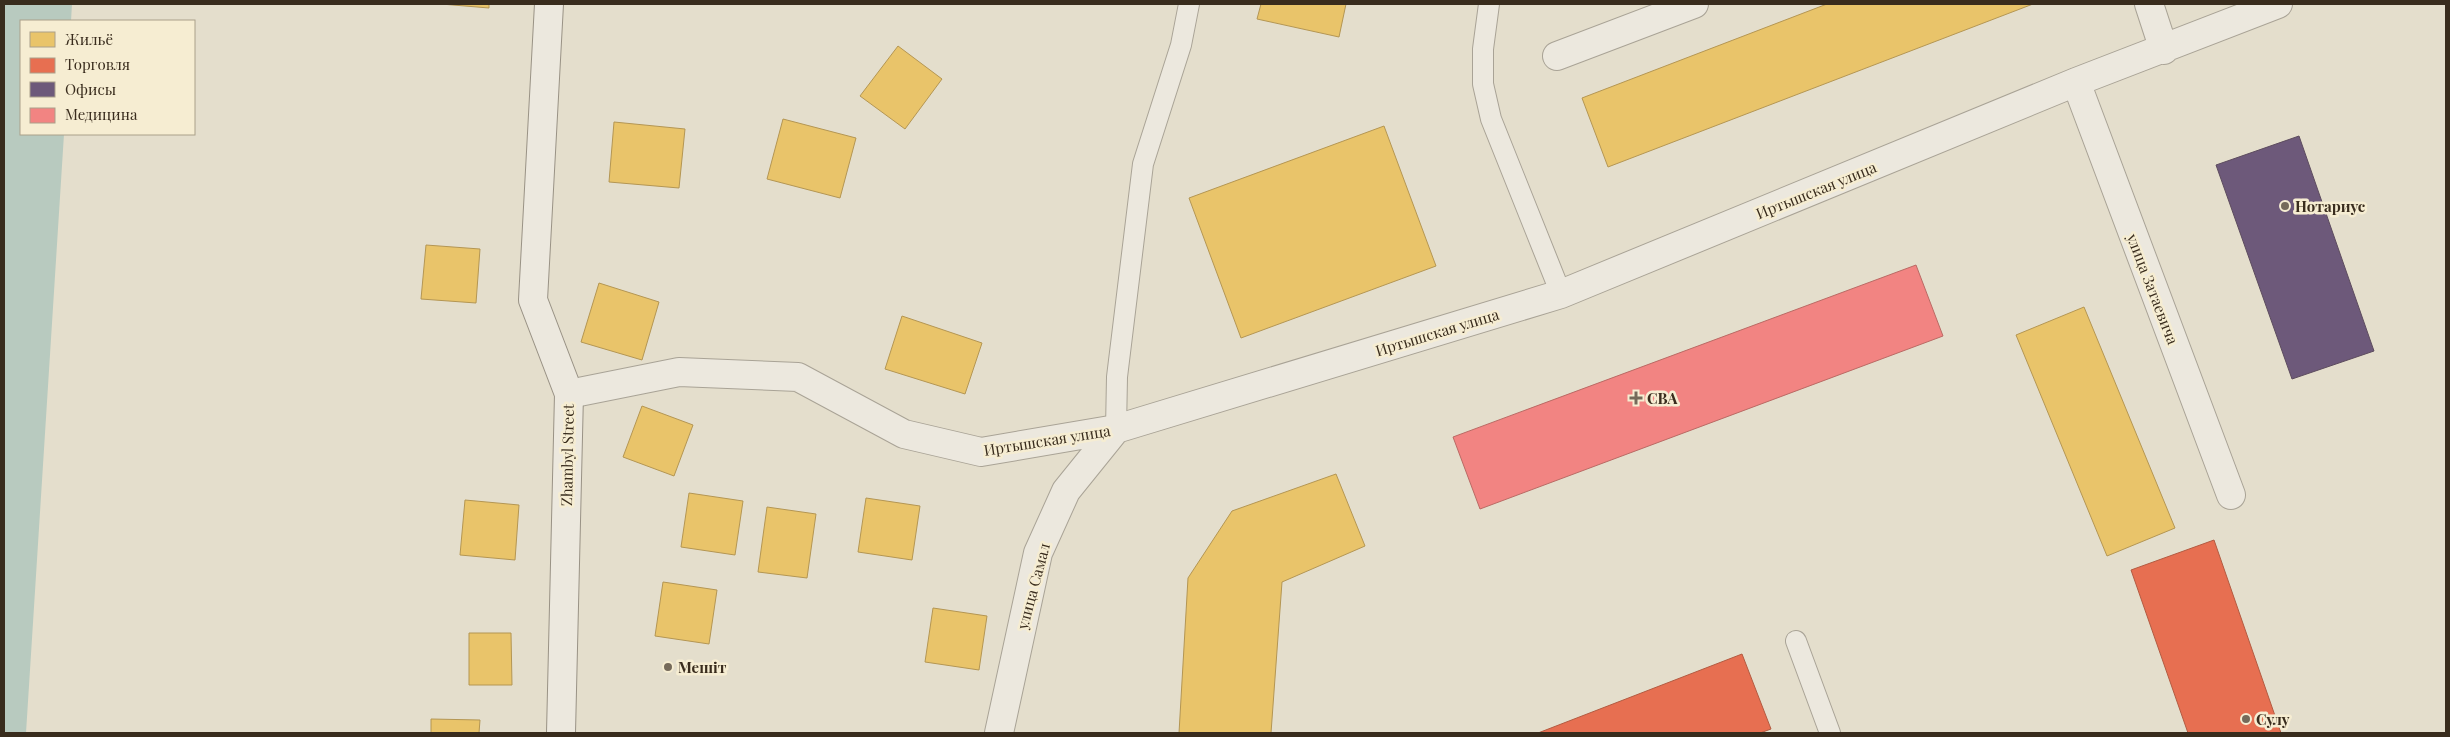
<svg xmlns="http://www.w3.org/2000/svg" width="2450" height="737" viewBox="0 0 2450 737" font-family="'Playfair Display',serif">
	<rect width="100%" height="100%" fill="#e4decc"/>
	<!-- water -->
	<path fill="#b8cabf" d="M 4,4 L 72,4 L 71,21 L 21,21 L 21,134 L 64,134 L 26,733 L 4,733 Z"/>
	<!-- homes -->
	<path fill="#e9c46a" stroke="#b49653" d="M 441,4 L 489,4 L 489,8 Z
		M 1261,4 L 1346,4 L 1339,37 L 1257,19 Z
		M 1827,4 L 2033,4 L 1608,167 L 1582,98 Z
		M 898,46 L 942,79 L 905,129 L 860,96 Z
		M 783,119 L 856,138 L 840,198 L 767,179 Z
		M 614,122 L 685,129 L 679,188 L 609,182 Z
		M 1384,126 L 1436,266 L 1241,338 L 1189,198 Z
		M 426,245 L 480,249 L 476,303 L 421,299 Z
		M 599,283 L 659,302 L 642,360 L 581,342 Z
		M 2084,307 L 2175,528 L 2107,556 L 2016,335 Z
		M 902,316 L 982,343 L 965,394 L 885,369 Z
		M 642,406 L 693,425 L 674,476 L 623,457 Z
		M 1336,474 L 1365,546 L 1282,582 L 1271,733 L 1179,733 L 1188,578 L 1232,511 Z
		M 689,493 L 743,501 L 735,555 L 681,547 Z
		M 866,498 L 920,506 L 912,560 L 858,552 Z
		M 465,500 L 519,505 L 515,560 L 460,555 Z
		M 767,507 L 816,514 L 807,578 L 758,572 Z
		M 663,582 L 717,590 L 709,644 L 655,636 Z
		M 933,608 L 987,616 L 979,670 L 925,662 Z
		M 469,633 L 511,633 L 512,685 L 469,685 Z
		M 431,719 L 480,720 L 479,733 L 431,733 Z"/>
	<!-- shops -->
	<path fill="#e76f51" stroke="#b35b41" d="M 2214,540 L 2281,733 L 2188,733 L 2131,570 Z
		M 1742,654 L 1771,729 L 1760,733 L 1538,733 Z"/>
	<!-- offices -->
	<path fill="#6d597a" stroke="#5d4c5e" d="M 2299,136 L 2374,351 L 2292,379 L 2216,165 Z"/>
	<!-- health -->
	<path fill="#f28482" stroke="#ba6a64" d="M 1916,265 L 1943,336 L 1480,509 L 1453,437 Z"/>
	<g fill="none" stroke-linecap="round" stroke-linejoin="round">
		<defs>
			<path id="lane" d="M 1489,4 L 1483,49 L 1483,84 L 1491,119 L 1561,294
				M 1116,429 L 1117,377 L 1143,164 L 1181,45 L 1189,4
				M 1796,641 L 1830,733"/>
			<path id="street" d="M 2149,4 L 2164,50
				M 1557,56 L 1694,4
				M 2076,82 L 2231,495
				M 569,394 L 679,372 L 798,377 L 904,434 L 981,452 L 1116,429 L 1561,294 L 2076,82 L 2278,4
				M 999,733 L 1038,553 L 1066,491 L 1116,429"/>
			<path id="secondary" d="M 549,4 L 533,300 L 569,394 L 561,733"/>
		</defs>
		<!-- lane casing -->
		<use href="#lane" stroke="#a9a396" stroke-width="22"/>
		<!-- street casing -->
		<use href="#street" stroke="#a9a396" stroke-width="30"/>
		<!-- secondary casing -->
		<use href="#secondary" stroke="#999285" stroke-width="30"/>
		<!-- lane -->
		<use href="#lane" stroke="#ece8de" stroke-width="20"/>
		<!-- street -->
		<use href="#street" stroke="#ece8de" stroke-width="28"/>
		<!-- secondary -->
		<use href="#secondary" stroke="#ece8de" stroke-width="28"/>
	</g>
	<!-- markers -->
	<g fill="#756a5a" stroke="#f6edd2" stroke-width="2">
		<circle cx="2285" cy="206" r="5"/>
		<path d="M1633.5 390.5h5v5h5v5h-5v5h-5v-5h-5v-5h5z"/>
		<circle cx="668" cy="667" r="5"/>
		<circle cx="2246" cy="719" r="5"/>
	</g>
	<g text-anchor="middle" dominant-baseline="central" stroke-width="5" stroke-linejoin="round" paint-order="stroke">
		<!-- street labels -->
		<g font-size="15" fill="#392c1d" stroke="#f6edd2">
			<text transform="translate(1816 190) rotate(-22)">Иртышская улица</text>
			<text transform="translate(2153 289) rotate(69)">улица Затаевича</text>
			<text transform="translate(1437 332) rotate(-17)">Иртышская улица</text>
			<text transform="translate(1047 440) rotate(-9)">Иртышская улица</text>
			<text transform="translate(567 455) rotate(-89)">Zhambyl Street</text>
			<text transform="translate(1033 586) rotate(-75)">улица Самал</text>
		</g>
		<!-- poi labels -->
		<g font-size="15" font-weight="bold" fill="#392c1d" stroke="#f6edd2" text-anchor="start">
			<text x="2295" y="206">Нотариус</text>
			<text x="1647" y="398">СВА</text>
			<text x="678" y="667">Мешіт</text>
			<text x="2256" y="719">Сулу</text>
		</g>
	</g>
	<!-- border -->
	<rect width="2450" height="737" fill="none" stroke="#392c1d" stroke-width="10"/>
	<!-- legend -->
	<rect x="20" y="20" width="175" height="115" fill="#f6edd2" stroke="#aaa08a"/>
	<rect x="30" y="32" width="25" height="15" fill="#e9c46a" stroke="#aaa08a"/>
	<text x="65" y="45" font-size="15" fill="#392c1d">Жильё</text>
	<rect x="30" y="58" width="25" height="15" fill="#e76f51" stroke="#aaa08a"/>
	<text x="65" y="70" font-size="15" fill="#392c1d">Торговля</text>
	<rect x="30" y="82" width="25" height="15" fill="#6d597a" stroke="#aaa08a"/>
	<text x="65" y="95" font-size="15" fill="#392c1d">Офисы</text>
	<rect x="30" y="108" width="25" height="15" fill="#f28482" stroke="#aaa08a"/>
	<text x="65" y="120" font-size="15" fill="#392c1d">Медицина</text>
</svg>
